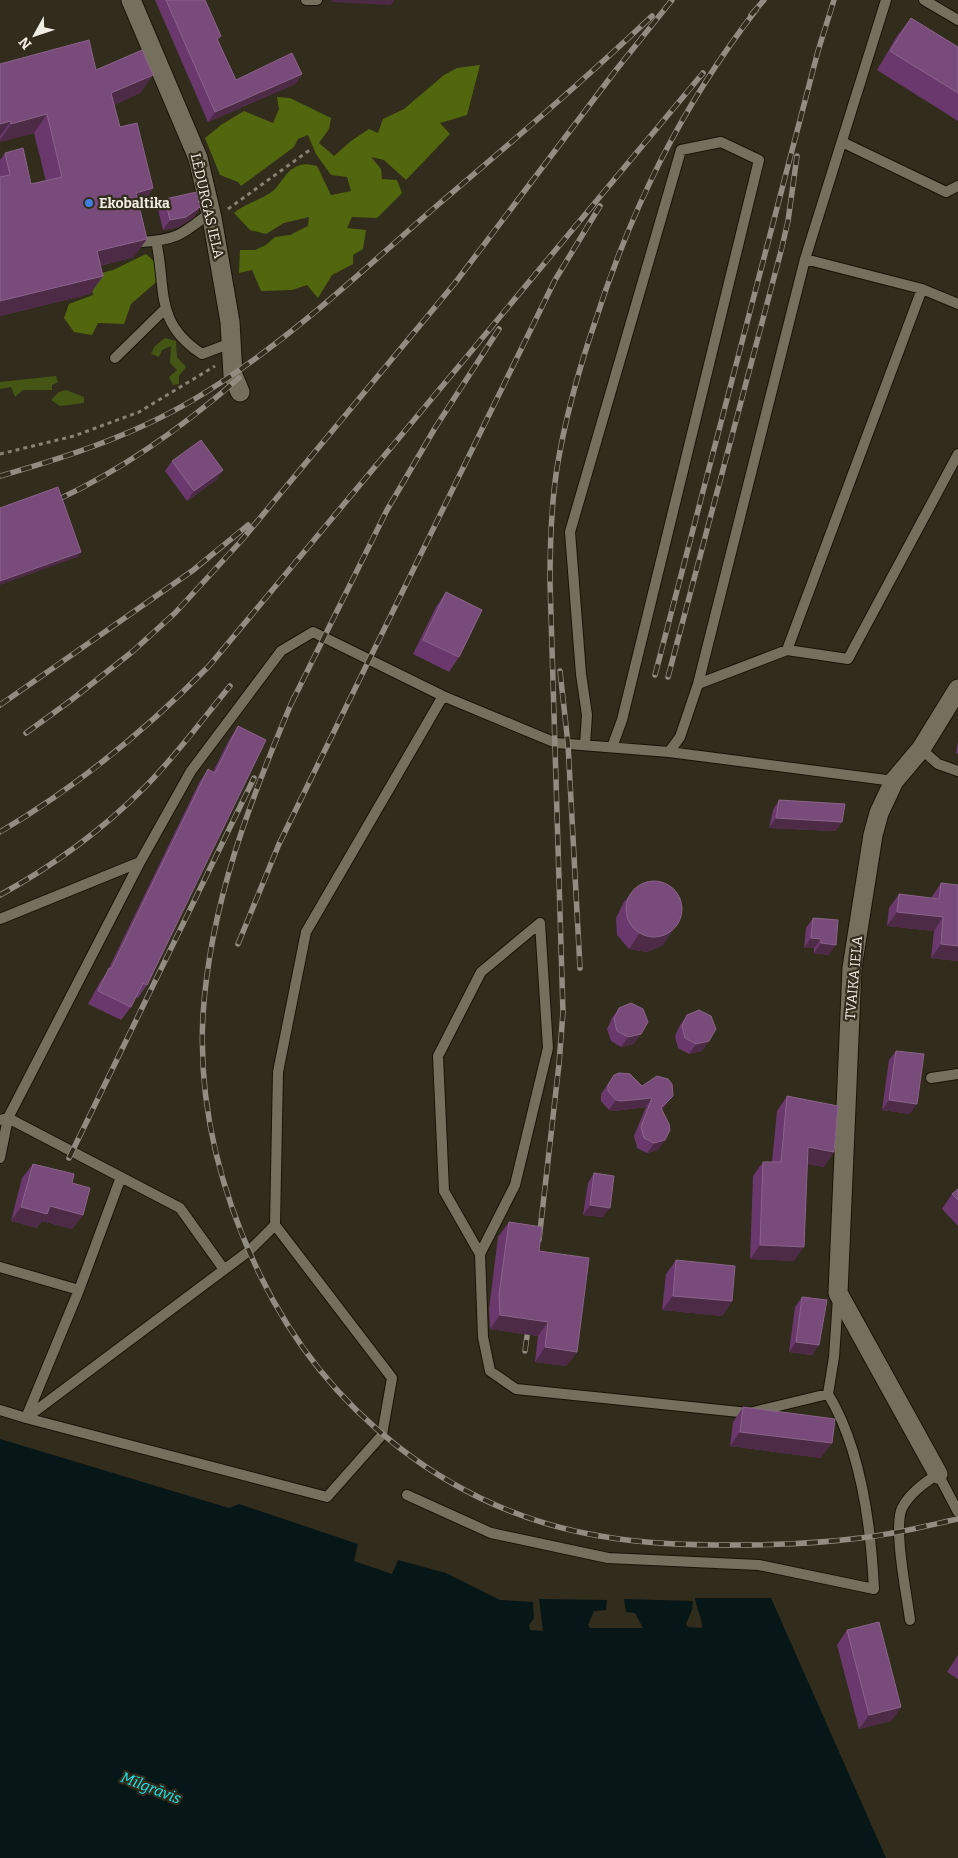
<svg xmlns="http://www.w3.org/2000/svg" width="958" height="1858" viewBox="0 0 958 1858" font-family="Bitter,serif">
	<rect width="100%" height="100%" fill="#312c1c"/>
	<!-- green -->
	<path fill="#445514" d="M 165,338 L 176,341 L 177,357 L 186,367 L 179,376 L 179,384 L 173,385 L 169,377 L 177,370 L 170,363 L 171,346 L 162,350 L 159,357 L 151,354 L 155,346 Z
		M 56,376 L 58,382 L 52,385 L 52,390 L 23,390 L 15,397 L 11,387 L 0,389 L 0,382 Z
		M 66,390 L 84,397 L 84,403 L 60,406 L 51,400 L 59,392 Z"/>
	<!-- forest -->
	<path fill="#52670d" d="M 480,65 L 467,115 L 440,123 L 450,134 L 406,180 L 384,160 L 371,157 L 381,169 L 382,179 L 397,180 L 402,193 L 377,218 L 352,217 L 347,228 L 366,230 L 363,249 L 353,255 L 353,264 L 332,275 L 318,298 L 307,285 L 292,290 L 261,291 L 252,270 L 239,273 L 240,250 L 255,250 L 266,245 L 275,237 L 290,235 L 308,226 L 309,217 L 284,223 L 266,234 L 250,230 L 234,213 C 247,202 263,200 275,189 C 282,182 286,172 294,168 C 303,163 308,164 317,166 L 331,195 L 351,191 L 347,177 L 331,175 L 316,154 L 308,135 L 298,139 L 294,147 L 241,186 L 238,182 L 220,175 L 205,138 L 221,125 L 244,111 L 273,123 L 279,109 L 277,97 L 290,98 L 331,118 L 329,129 L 319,143 L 334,156 L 351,141 L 369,129 L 378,133 L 383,119 L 404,109 L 444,75 L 457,68 Z
		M 146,254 L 156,263 L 162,277 L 131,304 L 124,324 L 98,323 L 92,335 L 74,332 L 64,318 L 69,304 L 93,295 L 90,276 L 113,270 Z"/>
	<!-- water -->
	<path fill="#071718" d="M 0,1439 L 229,1508 L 239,1504 L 358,1544 L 354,1561 L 392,1574 L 398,1560 L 446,1573 L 500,1600 L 533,1602 L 534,1618 L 529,1625 L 530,1630 L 543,1631 L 539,1599 L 607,1600 L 606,1610 L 594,1611 L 588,1625 L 590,1628 L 643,1628 L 635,1613 L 626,1612 L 624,1599 L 693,1601 L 692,1610 L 686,1624 L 688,1627 L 702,1628 C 703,1620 696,1608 695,1598 L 771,1598 L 886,1858 L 0,1858 Z"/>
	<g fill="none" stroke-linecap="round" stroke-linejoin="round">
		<defs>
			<path id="lane" d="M 306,0 L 317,0
				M 924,0 L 958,20
				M 842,142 L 946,192 L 958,186
				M 156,241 C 167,289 153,322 202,354 L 231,343
				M 142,242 C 180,239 182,234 211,212
				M 805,259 L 886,0
				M 115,358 L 165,309
				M 787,650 L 848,659 L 958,454
				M 698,684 L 787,650 L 922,289
				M 585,745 L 587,715 L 581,674 L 570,532 L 681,150 L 721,142 L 759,160 L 622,720 L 612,747
				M 921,749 L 938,764 L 958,771
				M 669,752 L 680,737 L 698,684 L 805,259 L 922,289 L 958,304
				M 0,919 L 140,862
				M 931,1078 L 958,1074
				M 0,1120 L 8,1118 L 180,1208 L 223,1268
				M 0,1158 L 8,1118 L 140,862 L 191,771 L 281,651 L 313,632 L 443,696 L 556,743 L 669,752 L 894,781
				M 275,1225 L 392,1378 L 382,1435 L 327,1497 L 26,1418 L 249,1251 L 275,1225 L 278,1072 L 306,932 L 443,696
				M 480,1254 L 444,1191 L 438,1056 L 481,972 L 540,923 L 548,1048 L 515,1185 L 480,1254 L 483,1337 L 490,1371 L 516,1389 L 749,1413 L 828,1394 L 834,1357 L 838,1298
				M 0,1267 L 79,1290 L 26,1418 L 0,1410
				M 79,1290 L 121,1177
				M 407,1495 L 491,1533 L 608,1558 L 759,1565 L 874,1589 C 871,1527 861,1448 828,1394
				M 910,1620 C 907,1596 893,1528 902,1508 C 910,1493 924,1483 938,1474 L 958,1512"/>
			<path id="street" d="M 131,0 L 198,158 L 212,218 L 230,322 L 233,375 L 240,392
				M 938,1474 L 838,1293 L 852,968 L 873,835 L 879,813 L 894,781 L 921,749 L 958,689"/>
		</defs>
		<!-- lane casing -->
		<use href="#lane" stroke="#191406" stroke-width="12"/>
		<!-- street casing -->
		<use href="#street" stroke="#191406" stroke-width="21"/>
		<!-- path -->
		<path stroke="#868274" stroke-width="3" stroke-dasharray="4 4" stroke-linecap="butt" d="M 228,209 L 311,149
			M 0,454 L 74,436 L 139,412 L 215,366"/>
		<!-- lane -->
		<use href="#lane" stroke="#75705e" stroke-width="10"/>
		<!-- street -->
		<use href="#street" stroke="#75705e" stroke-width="19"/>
		<defs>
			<path id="rail" d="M 751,15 L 764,0
				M 0,476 C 71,456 143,432 206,392 C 288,341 360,273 433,209 C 507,146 581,83 652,16
				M 57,500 C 124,469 184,426 239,378
				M 560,671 L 568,744 L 580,968
				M 655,675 L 818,51 L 834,0
				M 668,677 L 781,251 L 788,221 L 797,156
				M 294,697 C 251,798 210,903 203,1015 C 198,1105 221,1194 260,1275 C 325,1410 450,1511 600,1536 C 644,1544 689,1545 734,1545 C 781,1545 828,1543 875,1536 C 903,1532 930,1525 958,1519
				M 292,702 L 387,510 L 435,428 L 499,329
				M 0,705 L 192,571 L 248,525
				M 26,733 L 70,701 L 132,652 L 175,613 L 241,541 L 455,283 L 616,70 L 672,0
				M 0,832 C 78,786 146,730 209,666 L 703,73
				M 0,895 C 53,866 101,831 144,788 C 175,757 202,720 230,686
				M 238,944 L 279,844 L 555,280 L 600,206
				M 69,1158 L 254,778
				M 539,1240 L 559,1064 L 563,1012 L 550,582 C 550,544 551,506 557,468 C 565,419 578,372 594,325 C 631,209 681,107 756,10
				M 525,1351 L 529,1321"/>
		</defs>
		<!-- rail casing -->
		<use href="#rail" stroke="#918d81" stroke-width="5.5"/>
		<!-- rail -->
		<use href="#rail" stroke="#312c1c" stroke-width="4" stroke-dasharray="11" stroke-linecap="butt"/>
	</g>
	<!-- wall -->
	<path fill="#6a386d" d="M 155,0 L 205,0 L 218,40 L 236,80 L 302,74 L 295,84 L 208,122 Z
		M 911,18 L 958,47 L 958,121 L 877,70 L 897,36 Z
		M 0,64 L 96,70 L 153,75 L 140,93 L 114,105 L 120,127 L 153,188 L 141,207 L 139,207 L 134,257 L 100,266 L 103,276 L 90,294 L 0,316 L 0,160 L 5,153 L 31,184 L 46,181 L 34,133 L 0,142 Z
		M 165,199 L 200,207 L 194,217 L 179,227 L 163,230 L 158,209 Z
		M 172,461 L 223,470 L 216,480 L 187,501 L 165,471 Z
		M 446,592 L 459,657 L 449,672 L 413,654 L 436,607 Z
		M 238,726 L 147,985 L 138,998 L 135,997 L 131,1007 L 121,1020 L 88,1004 L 100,982 L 107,972 L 199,783 L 208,769 L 213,772 L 229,740 Z
		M 958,742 L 958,754 L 956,753 Z
		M 779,800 L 842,822 L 835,831 L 769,828 L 773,810 Z
		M 941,883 L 958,961 L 931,958 L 934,931 L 887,926 L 889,908 L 899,894 L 931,898 Z
		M 635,888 L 663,945 L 647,952 L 629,949 L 617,935 L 616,918 L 624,902 Z
		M 813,918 L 829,955 L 814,953 L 814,948 L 804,948 L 806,928 Z
		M 619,1008 L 634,1044 L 621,1047 L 611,1041 L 607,1029 L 612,1018 Z
		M 687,1015 L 709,1041 L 702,1051 L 689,1054 L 678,1048 L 675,1036 L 680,1025 Z
		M 896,1051 L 910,1114 L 882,1110 L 889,1060 Z
		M 614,1075 L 642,1086 L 666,1105 L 662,1110 L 658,1150 L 647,1153 L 637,1148 L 634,1136 L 646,1107 L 614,1111 L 609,1110 L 601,1101 L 601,1094 Z
		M 787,1096 L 824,1167 L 808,1164 L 794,1261 L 750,1259 L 753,1176 L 763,1162 L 772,1162 L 777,1111 Z
		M 33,1164 L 72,1183 L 83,1215 L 72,1229 L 42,1221 L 37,1228 L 11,1221 L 22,1178 Z
		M 594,1173 L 603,1217 L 583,1215 L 588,1183 Z
		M 958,1189 L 958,1226 L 942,1209 L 952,1194 Z
		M 509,1222 L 539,1251 L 577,1352 L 566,1366 L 535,1362 L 538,1336 L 490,1329 L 489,1309 L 498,1237 Z
		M 676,1260 L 732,1301 L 722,1316 L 662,1310 L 666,1274 Z
		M 802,1297 L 819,1345 L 812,1355 L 789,1352 L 795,1307 Z
		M 743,1407 L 821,1458 L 730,1446 L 733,1422 Z
		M 847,1630 L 901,1707 L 891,1721 L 859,1729 L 837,1645 Z
		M 958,1655 L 958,1679 L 947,1672 Z"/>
	<!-- shaded-wall -->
	<path fill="#4d2b47" d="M 332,0 L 394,0 L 391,5 L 331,2 Z
		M 302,74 L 295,84 L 208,122 L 215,112 Z
		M 153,75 L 140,93 L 98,112 L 111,93 Z
		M 47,114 L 34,133 L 0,142 L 0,140 L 11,124 Z
		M 11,121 L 0,136 L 0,124 Z
		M 153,188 L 141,207 L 123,211 L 136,193 Z
		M 200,207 L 194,217 L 179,227 L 163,230 L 170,220 Z
		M 147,239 L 134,257 L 84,270 L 97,251 Z
		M 103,276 L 90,294 L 0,316 L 0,301 Z
		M 223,470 L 216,480 L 187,501 L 194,491 Z
		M 81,552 L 78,557 L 0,585 L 0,581 Z
		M 776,818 L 842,822 L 835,831 L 769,828 Z
		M 897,912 L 943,917 L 934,931 L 887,926 Z
		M 673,930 L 663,945 L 647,952 L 629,949 L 639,934 Z
		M 811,938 L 821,939 L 814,948 L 804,948 Z
		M 821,943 L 836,945 L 829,955 L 814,953 Z
		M 941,944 L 958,946 L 958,961 L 931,958 Z
		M 641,1034 L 634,1044 L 621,1047 L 628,1037 Z
		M 709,1041 L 702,1051 L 689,1054 L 696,1044 Z
		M 673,1096 L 666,1105 L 654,1117 L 661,1108 Z
		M 652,1098 L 646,1107 L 614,1111 L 609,1110 L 616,1100 Z
		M 889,1100 L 917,1104 L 910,1114 L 882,1110 Z
		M 665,1140 L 658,1150 L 647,1153 L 654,1143 Z
		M 808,1147 L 834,1152 L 824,1167 L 798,1162 Z
		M 590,1205 L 610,1208 L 603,1217 L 583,1215 Z
		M 50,1206 L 83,1215 L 72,1229 L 42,1221 L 37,1228 L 11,1221 L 21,1207 Z
		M 760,1245 L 804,1247 L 794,1261 L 750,1259 Z
		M 673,1296 L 732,1301 L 722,1316 L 662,1310 Z
		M 500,1315 L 548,1322 L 538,1336 L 490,1329 Z
		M 796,1342 L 819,1345 L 812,1355 L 789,1352 Z
		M 545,1347 L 577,1352 L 566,1366 L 535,1362 Z
		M 740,1432 L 832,1443 L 821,1458 L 730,1446 Z
		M 901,1707 L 891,1721 L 859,1729 L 869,1715 Z"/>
	<!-- building -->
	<path fill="#784b7a" stroke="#8b648a" d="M 166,0 L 205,0 L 221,36 L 217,39 L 236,80 L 292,53 L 302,74 L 215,112 Z
		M 911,18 L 958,47 L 958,93 L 890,51 Z
		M 89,40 L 96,70 L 142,50 L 153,75 L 111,93 L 120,127 L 137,123 L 153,188 L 136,193 L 147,239 L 97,251 L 103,276 L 0,301 L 0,177 L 10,175 L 5,153 L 23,148 L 31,184 L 62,177 L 47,114 L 11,124 L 11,121 L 0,124 L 0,64 Z
		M 197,192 L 200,207 L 186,217 L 170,220 L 165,199 Z
		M 201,440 L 223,470 L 194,491 L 172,461 Z
		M 58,487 L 81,552 L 0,581 L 0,508 Z
		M 446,592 L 482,610 L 459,657 L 423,640 Z
		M 238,726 L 266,740 L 147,985 L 143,983 L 131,1007 L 98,991 L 109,968 L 111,969 L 208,769 L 215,773 Z
		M 779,800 L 845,804 L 842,822 L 776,818 Z
		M626 909a28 28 0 1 1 56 0a28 28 0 1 1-56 0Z
		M 941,883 L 958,885 L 958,946 L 941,944 L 943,917 L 897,912 L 899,894 L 939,899 Z
		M 813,918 L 838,920 L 836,945 L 821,943 L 821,939 L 811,938 Z
		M 631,1003 L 643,1009 L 648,1022 L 641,1034 L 628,1037 L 617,1031 L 614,1019 L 619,1008 Z
		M 699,1010 L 711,1016 L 716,1029 L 709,1041 L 696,1044 L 685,1038 L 682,1026 L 687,1015 Z
		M 896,1051 L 924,1054 L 917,1104 L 889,1100 Z
		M 619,1073 L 630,1074 L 642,1086 L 657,1076 L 668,1079 L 672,1084 L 673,1096 L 661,1108 L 669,1124 L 670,1130 L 665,1140 L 654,1143 L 644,1138 L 641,1127 L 652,1098 L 621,1101 L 616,1100 L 608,1091 L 608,1085 L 614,1075 Z
		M 787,1096 L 838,1106 L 834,1152 L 808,1147 L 804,1247 L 760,1245 L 763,1162 L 781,1162 Z
		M 33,1164 L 74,1174 L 72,1183 L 90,1188 L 83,1215 L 50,1206 L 47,1214 L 21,1207 Z
		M 594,1173 L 614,1176 L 610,1208 L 590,1205 Z
		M 958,1189 L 958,1200 L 952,1194 Z
		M 509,1222 L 542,1227 L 539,1251 L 589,1258 L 577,1352 L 545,1347 L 548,1322 L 500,1315 L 499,1295 Z
		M 676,1260 L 735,1266 L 732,1301 L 673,1296 Z
		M 802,1297 L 827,1300 L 819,1345 L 796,1342 Z
		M 743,1407 L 835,1419 L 832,1443 L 740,1432 Z
		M 879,1622 L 901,1707 L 869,1715 L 847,1630 Z"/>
	<!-- markers -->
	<circle fill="#3f7fe0" stroke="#312c1c" stroke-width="2" cx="89" cy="203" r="5"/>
	<g text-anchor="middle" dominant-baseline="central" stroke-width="4.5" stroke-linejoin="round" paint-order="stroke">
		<!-- poi labels -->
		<g font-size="14" font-weight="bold" fill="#f0ede3" stroke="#312c1c" text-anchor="start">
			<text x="99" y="203">Ekobaltika</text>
		</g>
		<!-- street labels -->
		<g font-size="14" fill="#f0ede3" stroke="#312c1c">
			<text transform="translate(207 206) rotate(77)">LĒDURGAS IELA</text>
			<text transform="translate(854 978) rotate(-85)">TVAIKA IELA</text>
		</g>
		<!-- water labels -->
		<g font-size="15" font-style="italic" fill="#19eaf3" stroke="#312c1c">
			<text transform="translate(151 1788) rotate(21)">Mīlgrāvis</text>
		</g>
	</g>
	<!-- north arrow -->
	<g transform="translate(35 35) rotate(230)" stroke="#312c1c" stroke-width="4" paint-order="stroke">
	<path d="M0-4L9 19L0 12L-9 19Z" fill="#f0ede3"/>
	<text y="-8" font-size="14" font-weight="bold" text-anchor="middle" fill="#f0ede3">N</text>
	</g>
</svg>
